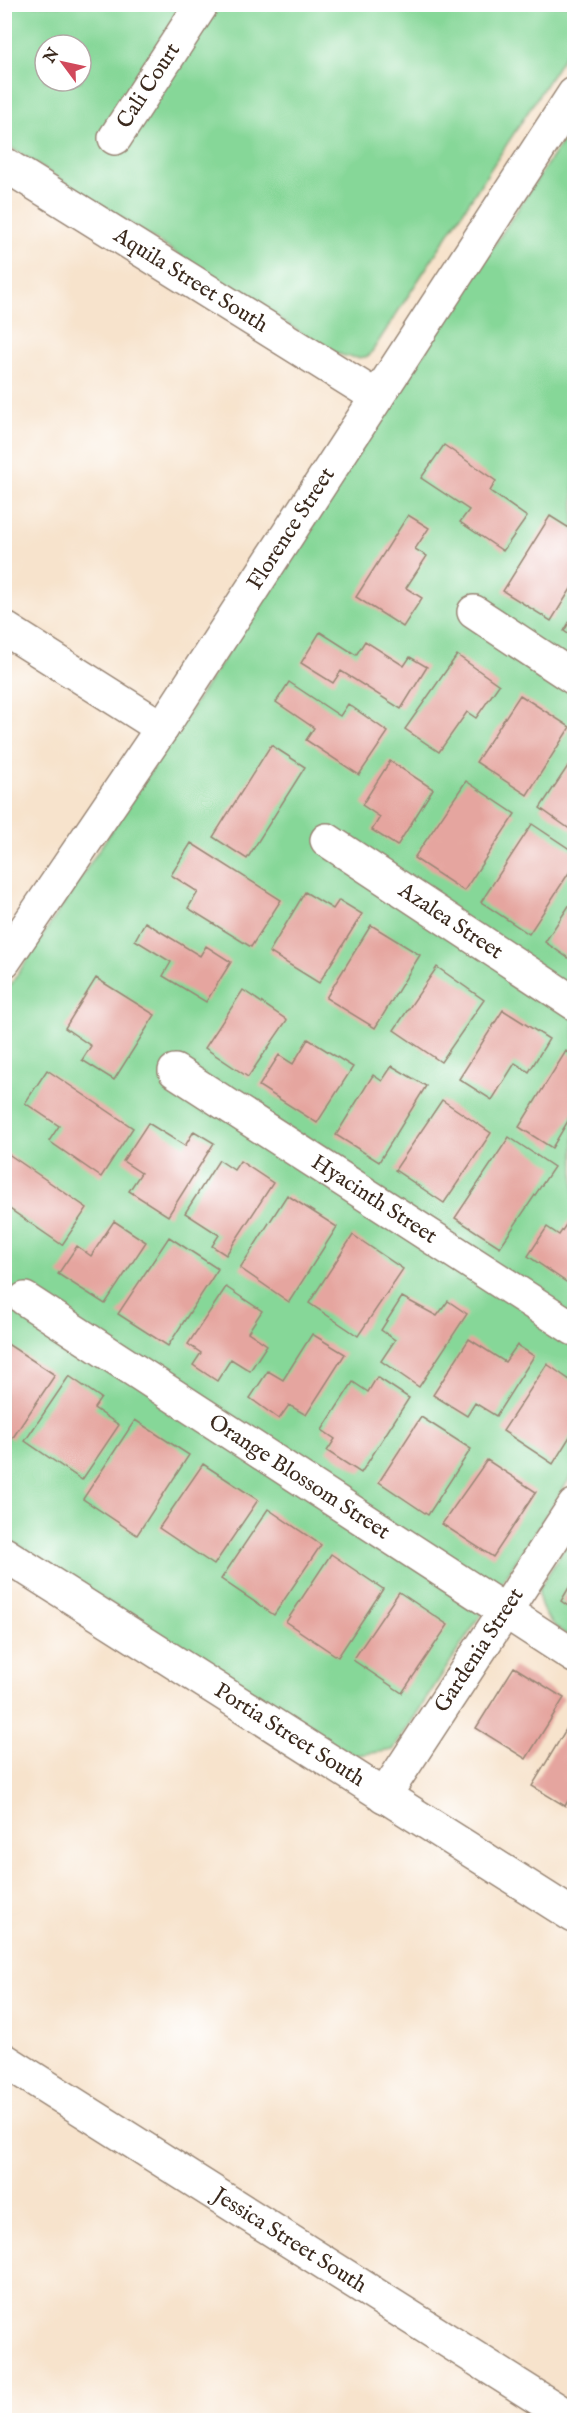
<svg xmlns="http://www.w3.org/2000/svg" width="579" height="2425" viewBox="0 0 579 2425" font-family="'IM FELL English',serif">
	<rect width="100%" height="100%" fill="#fff"/>
	<filter id="ink" filterUnits="userSpaceOnUse"><feTurbulence type="fractalNoise" baseFrequency=".0167" numOctaves="2"/><feDisplacementMap in="SourceGraphic" scale="12" xChannelSelector="R" yChannelSelector="G"/><feConvolveMatrix kernelMatrix="1 2 1 2 8 2 1 2 1" color-interpolation-filters="sRGB"/></filter>
	<filter id="wash" filterUnits="userSpaceOnUse"><feTurbulence type="fractalNoise" baseFrequency=".008" numOctaves="4" result="noise"/><feDisplacementMap in="SourceGraphic" scale="24" xChannelSelector="R" yChannelSelector="G"/><feGaussianBlur stdDeviation="1.35" result="paint"/><feColorMatrix in="noise" values="0 0 0 0 0 0 0 0 0 0 0 0 0 0 0 0 0 1.4 0 .05"/><feComposite in="paint" operator="in"/></filter>
	<g filter="url(#wash)">
		<rect width="100%" height="100%" fill="#f7e3cc"/>
		<!-- green -->
		<path fill="#86d798" stroke="#60805b" stroke-width="1.5" fill-rule="evenodd" d="M 4,5 L 574,5 L 574,41 L 369,356 C 352,361 336,354 322,346 L 5,144 ZM 45,45 L 81,45 L 81,81 L 45,81 Z
			M 574,123 L 574,1472 L 393,1750 L 350,1756 L 5,1537 L 4,995 Z
			M 574,1532 L 574,1641 C 556,1627 537,1615 539,1589 Z"/>
		<g id="blocks">
			<!-- building -->
			<path fill="#e5a59f" d="M 444,445 L 496,481 L 490,491 L 527,517 L 503,551 L 460,522 L 469,510 L 421,478 Z
				M 408,515 L 429,528 L 415,549 L 427,556 L 406,588 L 422,598 L 403,627 L 356,597 Z
				M 550,516 L 574,531 L 574,584 L 551,621 L 503,591 Z
				M 574,614 L 574,638 L 564,631 Z
				M 320,632 L 356,655 L 365,641 L 404,666 L 410,657 L 427,667 L 401,709 L 341,671 L 333,683 L 301,663 Z
				M 457,655 L 499,685 L 476,718 L 467,712 L 439,752 L 405,729 Z
				M 289,682 L 340,716 L 348,704 L 388,732 L 359,775 L 306,740 L 314,728 L 276,702 Z
				M 520,695 L 570,727 L 527,795 L 476,762 Z
				M 271,745 L 305,767 L 247,859 L 213,837 Z
				M 574,757 L 574,832 L 540,808 Z
				M 390,761 L 433,789 L 397,846 L 372,830 L 380,817 L 362,805 Z
				M 466,781 L 515,814 L 464,891 L 414,858 Z
				M 532,824 L 574,852 L 574,865 L 529,934 L 481,902 Z
				M 191,843 L 281,900 L 251,947 L 188,908 L 198,892 L 171,875 Z
				M 305,892 L 333,909 L 339,900 L 362,914 L 319,983 L 269,952 Z
				M 574,898 L 574,962 L 545,942 Z
				M 145,922 L 200,956 L 206,946 L 231,962 L 206,1002 L 163,976 L 171,962 L 135,940 Z
				M 371,925 L 420,955 L 375,1028 L 326,998 Z
				M 437,967 L 484,1000 L 441,1062 L 394,1030 Z
				M 96,978 L 155,1015 L 114,1080 L 82,1060 L 91,1046 L 65,1028 Z
				M 243,990 L 287,1020 L 248,1077 L 205,1048 Z
				M 503,1010 L 549,1039 L 529,1072 L 515,1063 L 492,1100 L 459,1079 Z
				M 308,1039 L 353,1067 L 317,1123 L 259,1086 L 279,1055 L 293,1064 Z
				M 566,1051 L 574,1057 L 574,1111 L 552,1148 L 519,1127 Z
				M 392,1066 L 426,1086 L 379,1162 L 336,1135 L 373,1075 L 382,1081 Z
				M 47,1070 L 133,1128 L 101,1177 L 49,1141 L 59,1126 L 25,1103 Z
				M 442,1100 L 491,1133 L 444,1203 L 395,1170 Z
				M 148,1123 L 185,1146 L 194,1131 L 214,1143 L 168,1216 L 129,1191 L 141,1173 L 123,1161 Z
				M 509,1137 L 554,1167 L 500,1247 L 455,1218 Z
				M 4,1151 L 87,1208 L 62,1245 L 4,1205 Z
				M 219,1160 L 234,1170 L 240,1161 L 273,1183 L 226,1255 L 212,1246 L 219,1235 L 185,1213 Z
				M 287,1195 L 337,1227 L 289,1302 L 240,1268 Z
				M 574,1213 L 574,1282 L 572,1286 L 528,1256 L 547,1227 L 559,1235 Z
				M 114,1221 L 146,1242 L 105,1304 L 58,1274 L 77,1246 L 91,1256 Z
				M 353,1235 L 403,1269 L 358,1336 L 309,1303 Z
				M 169,1237 L 218,1269 L 168,1346 L 118,1314 Z
				M 226,1287 L 262,1311 L 248,1332 L 267,1345 L 250,1371 L 231,1359 L 217,1381 L 193,1365 L 201,1353 L 188,1344 Z
				M 402,1297 L 437,1316 L 448,1301 L 467,1314 L 419,1387 L 381,1361 L 395,1340 L 381,1330 Z
				M 312,1334 L 345,1354 L 306,1415 L 289,1405 L 279,1419 L 250,1398 L 268,1371 L 283,1380 Z
				M 469,1339 L 505,1362 L 517,1345 L 534,1356 L 496,1416 L 475,1403 L 467,1416 L 433,1395 Z
				M 6,1343 L 55,1375 L 12,1439 L 4,1434 Z
				M 547,1364 L 574,1383 L 574,1430 L 553,1464 L 503,1431 Z
				M 69,1376 L 101,1398 L 94,1408 L 119,1425 L 82,1480 L 25,1441 Z
				M 377,1377 L 409,1398 L 361,1473 L 327,1451 L 335,1439 L 322,1430 L 353,1382 L 368,1392 Z
				M 421,1417 L 471,1449 L 428,1515 L 379,1482 Z
				M 135,1420 L 189,1455 L 137,1535 L 83,1499 Z
				M 487,1460 L 536,1492 L 493,1557 L 442,1524 Z
				M 203,1464 L 258,1500 L 214,1565 L 159,1528 Z
				M 268,1509 L 321,1545 L 274,1615 L 221,1579 Z
				M 331,1554 L 383,1589 L 338,1657 L 286,1622 Z
				M 574,1579 L 574,1610 L 561,1601 Z
				M 399,1592 L 448,1625 L 402,1693 L 353,1660 Z
				M 514,1667 L 564,1698 L 526,1759 L 476,1728 Z
				M 574,1716 L 574,1791 L 565,1806 L 532,1786 Z"/>
		</g>
	</g>
	<g filter="url(#ink)">
		<use href="#blocks" fill-opacity="0" stroke="#998675" stroke-width="1.5"/>
		<g fill="none" stroke-linecap="round" stroke-linejoin="round">
			<defs>
				<g id="minor">
					<path id="s1" d="M 115,138 L 202,4"/>
					<path id="s2" d="M 4,164 L 377,397"/>
					<path d="M 474,612 L 574,678"/>
					<path d="M 4,628 L 162,728"/>
					<path id="s3" d="M 327,840 L 574,1003"/>
					<path id="s4" d="M 4,961 L 162,728 L 574,94"/>
					<path id="s5" d="M 175,1071 L 574,1329"/>
					<path id="s6" d="M 25,1299 L 574,1656"/>
					<path id="s7" d="M 4,1554 L 574,1916"/>
					<path id="s8" d="M 384,1796 L 574,1506"/>
					<path id="s9" d="M 4,2060 L 573,2420"/>
				</g>
			</defs>
			<!-- minor casing -->
			<use href="#minor" stroke="#998675" stroke-width="36"/>
			<!-- minor -->
			<use href="#minor" stroke="#fff" stroke-width="33"/>
		</g>
	</g>
	<g text-anchor="middle" dominant-baseline="central" stroke-width="4.5" stroke-linejoin="round" paint-order="stroke">
		<!-- street labels -->
		<g font-size="22" fill="#3b2a1e" stroke="#fff">
			<text stroke="none"><textPath href="#s1" startOffset="62">Cali Court</textPath></text>
			<text stroke="none"><textPath href="#s2" startOffset="220">Aquila Street South</textPath></text>
			<text stroke="none"><textPath href="#s4" startOffset="519">Florence Street</textPath></text>
			<text stroke="none"><textPath href="#s3" startOffset="148">Azalea Street</textPath></text>
			<text stroke="none"><textPath href="#s5" startOffset="237">Hyacinth Street</textPath></text>
			<text stroke="none"><textPath href="#s6" startOffset="327">Orange Blossom Street</textPath></text>
			<text stroke="none"><textPath href="#s8" startOffset="174">Gardenia Street</textPath></text>
			<text stroke="none"><textPath href="#s7" startOffset="338">Portia Street South</textPath></text>
			<text stroke="none"><textPath href="#s9" startOffset="338">Jessica Street South</textPath></text>
		</g>
	</g>
	<!-- margin -->
	<rect width="579" height="2425" fill="none" stroke="#fff" stroke-width="24"/>
	<!-- north arrow -->
	<g transform="translate(63 63) rotate(303)"><circle r="28" fill="#ffffff" stroke="#b1aaa5" stroke-width="1.5"/>
	<path d="M0-4.5L10 22L0 15L-10 22Z" fill="#d1495b"/>
	<text y="-9" font-size="16" font-weight="bold" text-anchor="middle" fill="#3b2a1e">N</text>
	</g>
</svg>
